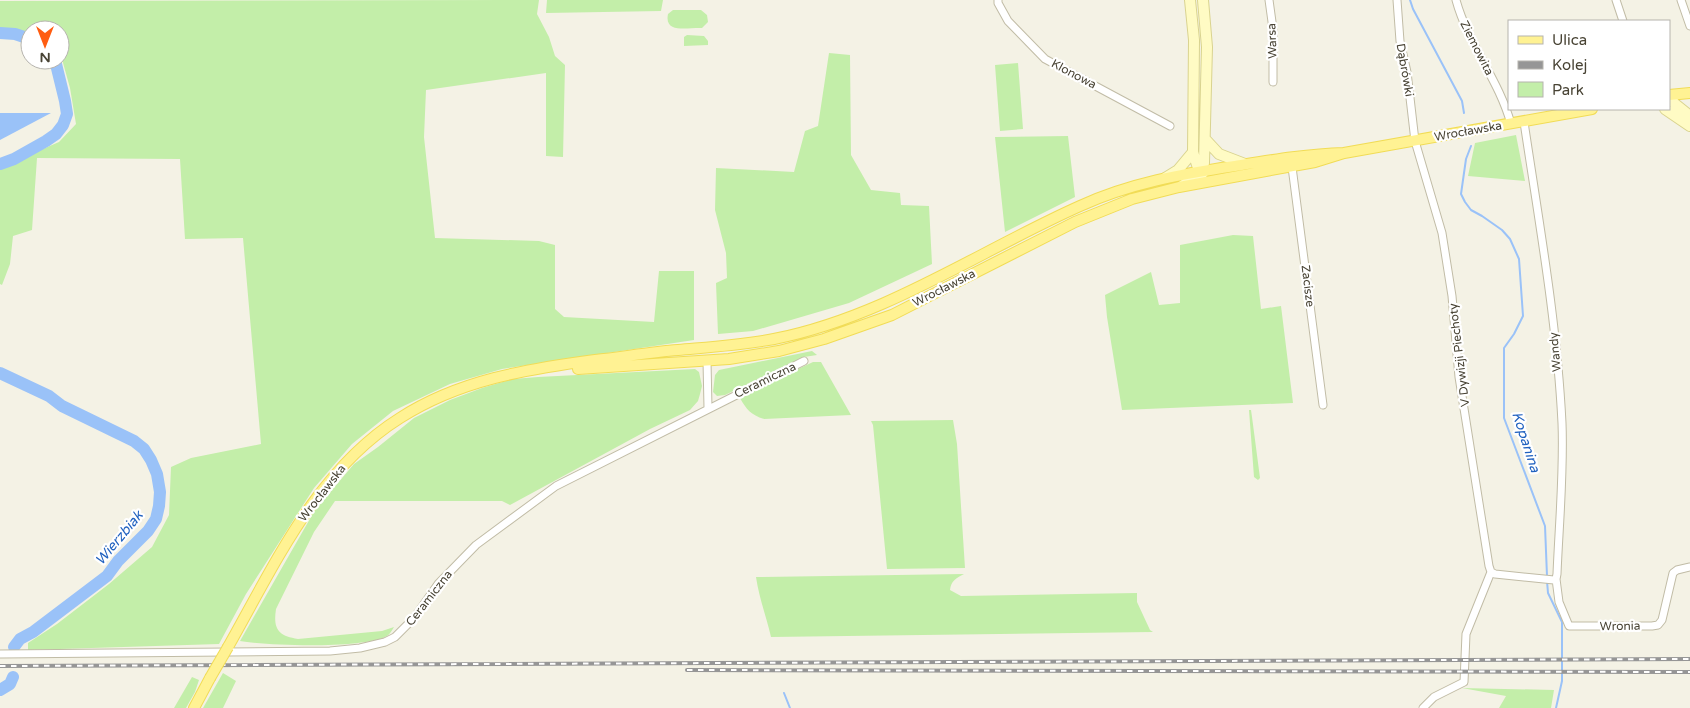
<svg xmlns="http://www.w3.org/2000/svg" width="1690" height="708" viewBox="0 0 1690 708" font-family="'Varela Round',sans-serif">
	<rect width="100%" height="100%" fill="#f4f2e5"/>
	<!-- green -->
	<path fill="#c3eea9" d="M 539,0 L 537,14 L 549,37 L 555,56 L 565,65 L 563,157 L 546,156 L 546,73 L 426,90 L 424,137 L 435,238 L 539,241 L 555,245 L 555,309 L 564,317 L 654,322 L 659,271 L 694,271 L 694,340 L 502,369 L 450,384 L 393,411 L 352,444 L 314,488 L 246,594 L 219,644 L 28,650 L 28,643 L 57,624 L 109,584 L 152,547 L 169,515 L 171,467 L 191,458 L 261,444 L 243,238 L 185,239 L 180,159 L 37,158 L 32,230 L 13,236 L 10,264 L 2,285 L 0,284 L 0,166 L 8,164 L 59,142 L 76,124 L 70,88 L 60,52 L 60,30 L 30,30 L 30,34 L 20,30 L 0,30 L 0,1 Z
		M 547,0 L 663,0 L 661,11 L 546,13 Z
		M 673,10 L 701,10 L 707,15 L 708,22 L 702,28 L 699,28 C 686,28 664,33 668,14 Z
		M 687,35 L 704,36 L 708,41 L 708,45 L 684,46 L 684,37 Z
		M 829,53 L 850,55 L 851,155 L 871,190 L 900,193 L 901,205 L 929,206 L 932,264 L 849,303 L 753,331 L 718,334 L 716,283 L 727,278 L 726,253 L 715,210 L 716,168 L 794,172 L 805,131 L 818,126 Z
		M 1018,63 L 1023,129 L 1000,131 L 995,65 Z
		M 1516,135 L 1525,181 L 1468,176 L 1475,143 Z
		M 1068,136 L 1075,197 L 1005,232 L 995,137 Z
		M 1233,235 L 1253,236 L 1261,309 L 1281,306 L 1293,403 L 1122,410 L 1107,317 L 1105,295 L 1151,272 L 1159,305 L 1180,303 L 1180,245 Z
		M 812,351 L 817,355 L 804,357 L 725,395 L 717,396 L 713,392 L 715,375 L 719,370 Z
		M 813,362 L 821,362 L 851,415 L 764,419 C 751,415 746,409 740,398 L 742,395 Z
		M 695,369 L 699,372 L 702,386 L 700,394 L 698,401 L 690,410 L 650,429 L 510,505 L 502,501 L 335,501 L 314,532 L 276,609 C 273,629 278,636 298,639 L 382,631 L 394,627 C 392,630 390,634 387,636 C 364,649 268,646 240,641 L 315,510 L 354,464 L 378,447 L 414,418 L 450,400 L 482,388 L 513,379 L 538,377 Z
		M 1249,410 L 1251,410 L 1252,417 L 1260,478 L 1258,480 L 1254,477 Z
		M 953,420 L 957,444 L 965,568 L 887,569 L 873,425 L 871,421 Z
		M 964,574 C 956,578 951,581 950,590 L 961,596 L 1137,593 L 1137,602 L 1150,630 L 1153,632 L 771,637 C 766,615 759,598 756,577 Z
		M 223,673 L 236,681 L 223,708 L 203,708 Z
		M 192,677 L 199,680 L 195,692 L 186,708 L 174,708 Z
		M 1462,688 L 1554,690 L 1551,708 L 1499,708 L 1506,696 Z"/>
	<!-- water -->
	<path fill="#9ac2f8" d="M 0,113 L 51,113 L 0,140 Z"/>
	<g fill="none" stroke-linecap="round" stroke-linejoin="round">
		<!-- stream -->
		<path stroke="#9ac2f8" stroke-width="2" d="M 1410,0 L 1413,9 L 1462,101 L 1464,113
			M 1471,146 L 1466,159 L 1461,194 L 1465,202 L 1471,210 L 1482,216 L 1502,230 L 1510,239 L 1519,259 L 1523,316 L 1514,334 L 1504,348 L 1504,418 L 1545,526 L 1547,576
			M 1547,581 L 1548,593 L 1562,622 L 1562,681 L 1556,708
			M 784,693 L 790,708"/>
		<!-- river -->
		<path stroke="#9ac2f8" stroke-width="12" d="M 0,33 L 15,34 L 30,39
			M 0,164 L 14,159 L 46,141 L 56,134 L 63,125 L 67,114 L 65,101 L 55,60
			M 0,373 L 49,396 L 62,406 L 134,441 L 144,449 L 151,460 L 157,474 L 160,492 L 159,506 L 156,519 L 148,531 L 118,561 L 107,576 L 33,632 L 20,639 L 14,647
			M 0,690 L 10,684 L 13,677"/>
		<defs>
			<path id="street" d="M 998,0 L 998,3 L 1008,21 L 1045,59 L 1170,126
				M 1269,0 L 1273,29 L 1273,82
				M 1397,0 L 1400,41 L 1407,72 L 1415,141 L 1442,233 L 1452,296 L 1459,377 L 1489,566 L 1491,572 L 1495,574 L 1554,580 L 1556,579 L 1557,574 C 1559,524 1564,473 1562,423 C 1557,322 1539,222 1524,122
				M 1456,0 C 1468,44 1499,80 1511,124
				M 1616,0 L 1623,21
				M 1681,0 L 1690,26
				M 1292,167 L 1323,405
				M 707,361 L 708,408
				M 1556,579 L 1559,602 L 1569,626 L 1652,626 L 1658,625 L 1662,620 L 1673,573 L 1677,570 L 1690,567
				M 0,654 L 330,651 L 360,648 L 385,642 L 395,637 L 414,618 L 438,584 L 476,545 L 556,486 L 804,361
				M 1423,708 L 1434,697 L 1464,682 L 1466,634 L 1491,572"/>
			<path id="secondary" d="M 1190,0 L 1194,40 L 1193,152 L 1197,165 L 1203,173
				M 1669,96 L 1675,104 L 1690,116
				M 1665,109 L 1690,126
				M 1206,140 L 1219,154 L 1245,164
				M 1165,178 L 1178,170 L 1193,152
				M 1182,186 L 1197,176 L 1204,163 L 1207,47 L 1203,0"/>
			<path id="primary" d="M 1669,95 L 1690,93
				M 578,369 L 729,359 L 779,351 L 824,339 L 892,315 L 1075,222 L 1132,199 L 1179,187 L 1315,162 L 1344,153 L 1592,109
				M 228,647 C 275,564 317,470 400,418 C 459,380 527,369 595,360 C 623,357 651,352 678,350 C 711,347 742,345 774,339 C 885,317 979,251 1080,206 C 1130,183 1182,174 1235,166 C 1272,160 1307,154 1344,153
				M 194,708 L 210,678"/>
		</defs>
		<!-- street casing -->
		<use href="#street" stroke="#c1bca6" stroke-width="9"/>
		<!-- secondary casing -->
		<use href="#secondary" stroke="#d9d38f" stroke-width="12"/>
		<!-- primary casing -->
		<use href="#primary" stroke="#f1dc56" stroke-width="12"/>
		<!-- street -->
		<use href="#street" stroke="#fff" stroke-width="7"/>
		<!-- secondary -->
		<use href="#secondary" stroke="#fffbc4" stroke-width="10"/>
		<!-- primary -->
		<use href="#primary" stroke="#fff293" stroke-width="10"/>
		<defs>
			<path id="rail" d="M 0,666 L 1690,659
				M 687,670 L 1690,672"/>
		</defs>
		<!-- rail casing -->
		<use href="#rail" stroke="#969696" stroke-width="4"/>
		<!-- rail -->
		<use href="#rail" stroke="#fff" stroke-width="2" stroke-dasharray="5.5" stroke-linecap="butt"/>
		<defs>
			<path id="primary-bridge" d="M 210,678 L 228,647"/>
		</defs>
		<!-- primary-bridge casing -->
		<use href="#primary-bridge" stroke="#f1dc56" stroke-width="12" stroke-linecap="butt"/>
		<!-- primary-bridge -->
		<use href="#primary-bridge" stroke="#fff293" stroke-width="10"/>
	</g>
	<g text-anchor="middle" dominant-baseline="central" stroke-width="4.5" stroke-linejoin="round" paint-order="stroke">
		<!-- street labels -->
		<g font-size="12" fill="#484334" stroke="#fff">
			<text transform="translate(1272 41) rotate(-92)">Warsa</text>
			<text transform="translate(1477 48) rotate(63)">Ziemowita</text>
			<text transform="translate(1405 70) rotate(80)">Dąbrówki</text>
			<text transform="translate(1074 74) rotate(28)">Klonowa</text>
			<text transform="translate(1468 131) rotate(-10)">Wrocławska</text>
			<text transform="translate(1308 286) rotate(83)">Zacisze</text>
			<text transform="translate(944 288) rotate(-27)">Wrocławska</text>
			<text transform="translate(1555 352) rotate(-95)">Wandy</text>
			<text transform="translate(1459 355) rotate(-97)">V Dywizji Piechoty</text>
			<text transform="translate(765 380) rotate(-26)">Ceramiczna</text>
			<text transform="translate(322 493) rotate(-52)">Wrocławska</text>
			<text transform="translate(429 598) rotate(-52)">Ceramiczna</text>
			<text transform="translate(1620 626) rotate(-1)">Wronia</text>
		</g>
		<!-- water labels -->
		<g font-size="14" font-style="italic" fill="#2162c0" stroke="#fff">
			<text transform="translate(1526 442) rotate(72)">Kopanina</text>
			<text transform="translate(119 538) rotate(-50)">Wierzbiak</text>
		</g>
	</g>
	<!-- legend -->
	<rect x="1508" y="20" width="162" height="90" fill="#ffffff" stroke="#b6b4ae"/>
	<rect x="1518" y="36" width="25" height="8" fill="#fff293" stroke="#b6b4ae"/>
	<text x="1552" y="45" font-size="15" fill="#484334">Ulica</text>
	<rect x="1518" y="61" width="25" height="8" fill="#969696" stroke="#b6b4ae"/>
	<text x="1552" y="70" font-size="15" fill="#484334">Kolej</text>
	<rect x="1518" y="82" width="25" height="15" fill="#c3eea9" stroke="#b6b4ae"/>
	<text x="1552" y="95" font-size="15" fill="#484334">Park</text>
	<!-- north arrow -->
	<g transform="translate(45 45) rotate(180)"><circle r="24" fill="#ffffff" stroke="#b6b4ae"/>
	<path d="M0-4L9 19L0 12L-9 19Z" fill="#ff5d11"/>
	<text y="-8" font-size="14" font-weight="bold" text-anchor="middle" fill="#484334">N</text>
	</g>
</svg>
